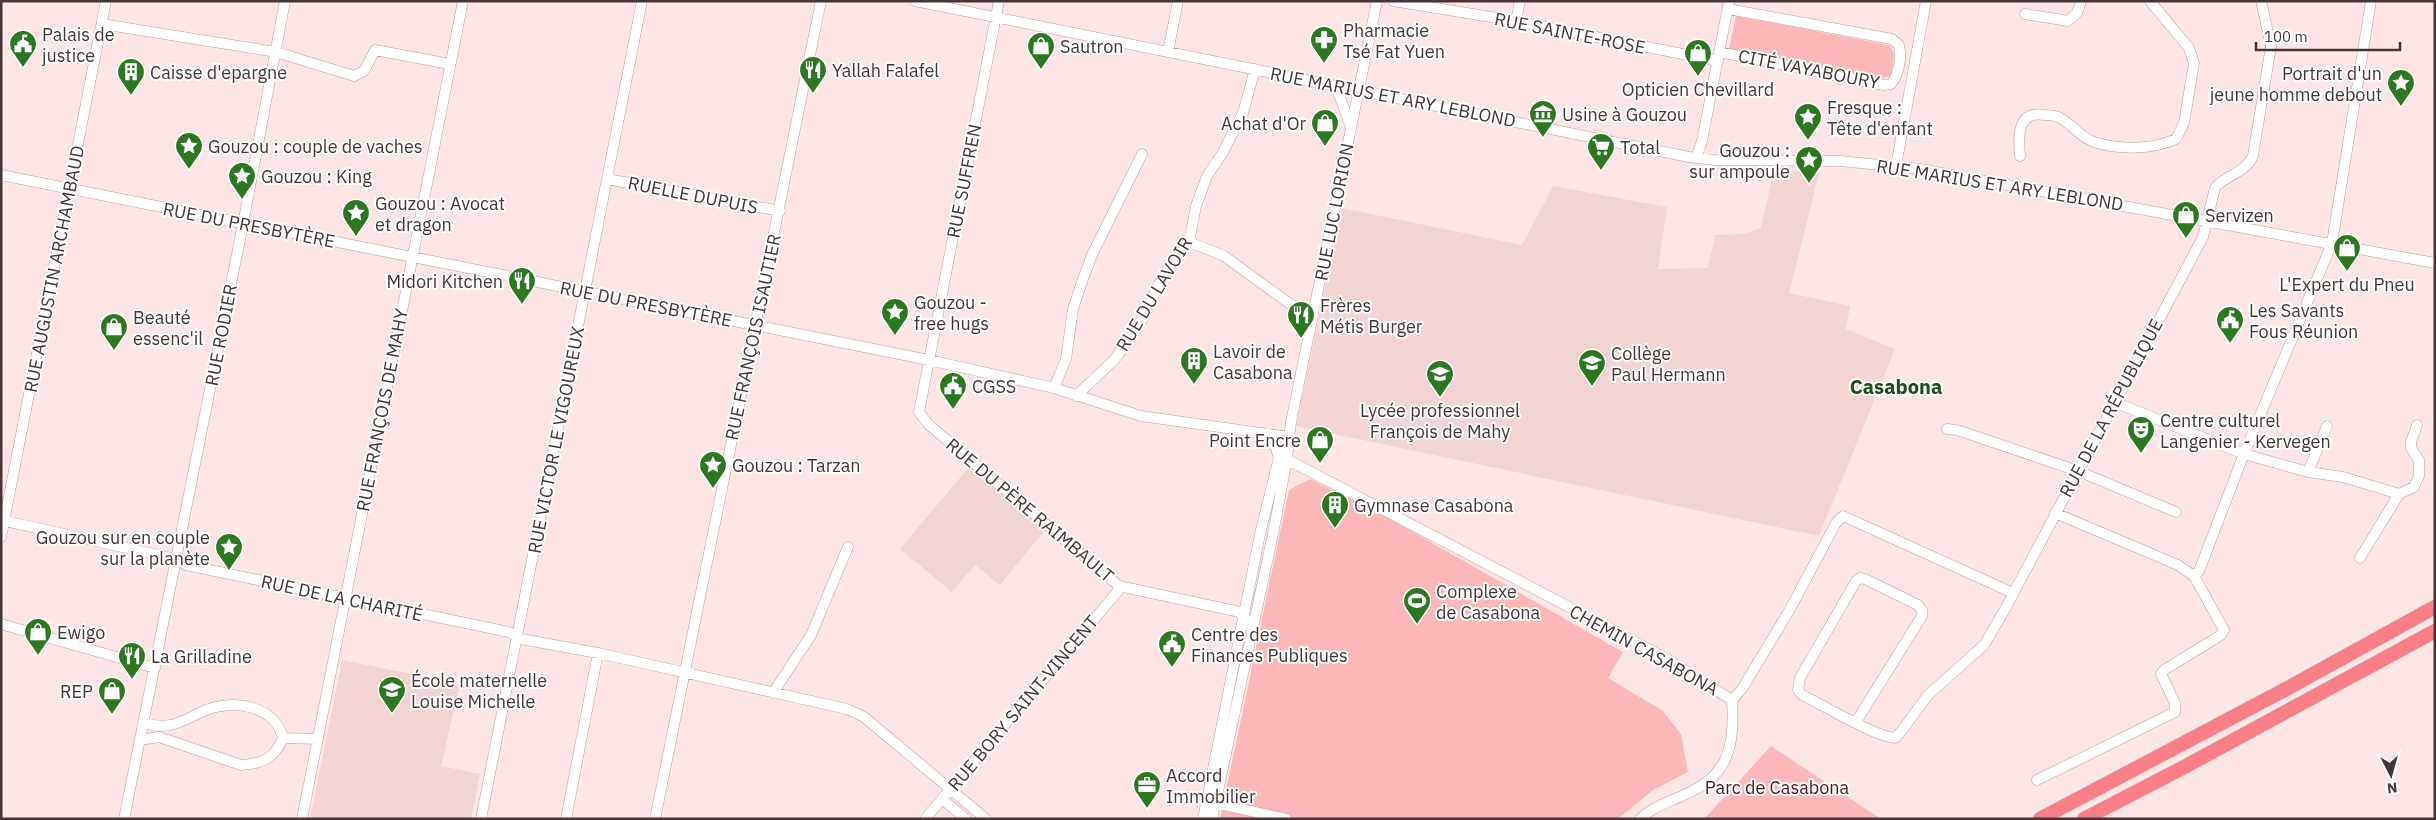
<svg xmlns="http://www.w3.org/2000/svg" width="2436" height="820" viewBox="0 0 2436 820" font-family="'IBM Plex Sans',sans-serif">
	<rect width="100%" height="100%" fill="#ffe6e6"/>
	<!-- built -->
	<path fill="#f2d4d4" d="M 1774,170 L 1819,173 L 1789,293 L 1850,306 L 1846,329 L 1895,349 L 1819,536 L 1296,426 L 1342,208 L 1522,245 L 1553,186 L 1667,207 L 1658,269 L 1708,268 L 1715,235 L 1743,234 L 1761,228 Z
		M 969,467 L 1045,530 L 1000,585 L 975,565 L 952,592 L 900,549 Z
		M 342,660 L 460,684 L 441,766 L 480,774 L 471,819 L 310,819 Z"/>
	<!-- green -->
	<path fill="#fcb8b9" d="M 1736,16 L 1889,45 C 1897,54 1893,64 1891,75 L 1882,79 L 1729,49 Z
		M 1310,479 L 1392,520 L 1623,652 L 1608,678 L 1663,711 L 1681,734 L 1688,772 L 1653,790 L 1618,819 L 1220,819 L 1289,490 Z
		M 1771,746 L 1881,819 L 1704,819 Z"/>
	<g fill="none" stroke-linecap="round" stroke-linejoin="round">
		<defs>
			<path id="minor" d="M 915,1 L 1689,157 L 1715,160 L 1840,161 L 1920,169 L 2435,263
				M 999,1 L 919,412 L 928,424 L 1119,586 L 1240,612 L 1247,620 L 1251,628
				M 1393,1 L 1516,21 L 1718,61
				M 2025,14 L 2068,21 L 2077,13 L 2081,1
				M 1516,21 L 1520,1
				M 102,24 L 276,52 L 354,76 L 364,71 L 375,50 L 450,64
				M 1168,52 L 1178,1
				M 1719,52 L 1884,85 L 1891,84 C 1899,74 1902,58 1899,45 L 1892,39 L 1728,9
				M 1336,86 L 1350,125
				M 2020,156 C 2018,136 2017,110 2045,115 C 2050,115 2056,115 2060,118 C 2072,124 2081,138 2094,142 C 2120,150 2151,150 2176,139 L 2184,123 L 2194,63 L 2189,48 L 2150,1
				M 1696,158 L 1702,141 L 1729,1
				M 1896,166 L 1926,1
				M 1,175 L 929,360 L 1054,388 L 1141,416 L 1290,437
				M 607,179 L 780,211
				M 1189,242 L 1224,256 L 1312,320
				M 1054,388 L 1066,359 L 1073,309 L 1083,279 L 1092,255 L 1142,154
				M 1076,396 L 1114,360 L 1129,340 L 1143,318 L 1162,277 L 1189,242 L 1196,206 L 1207,176 L 1222,154 L 1243,113 L 1255,69
				M 2114,402 L 2244,454 L 2308,472 L 2343,477 L 2399,494
				M 1947,429 L 1957,430 L 2078,471 L 2176,512
				M 1263,433 L 1275,446 L 1279,458 L 1290,461 L 1596,621 L 1667,659 L 1732,700
				M 2308,472 L 2327,426
				M 2399,494 L 2414,487 L 2419,476 L 2419,460 L 2411,448 L 2411,442 L 2417,425
				M 1,520 L 176,559 L 186,565 L 509,632 L 521,639 L 598,653 L 847,709 L 864,717 L 986,819
				M 1,537 L 106,1
				M 2360,558 L 2399,494
				M 2194,576 L 2199,571 L 2244,454 L 2332,243 L 2371,1
				M 1,624 L 155,668
				M 773,693 L 811,635 L 848,547
				M 1732,700 L 1742,689 L 1789,611 L 1836,523 L 1843,516 L 2013,593
				M 1856,722 L 1922,616 L 1922,610 L 1918,605 L 1865,579 L 1860,578 L 1856,581 L 1800,678 L 1798,690 L 1802,695 C 1823,705 1874,736 1895,738 L 1900,733 L 1928,695 L 1984,645 L 2004,611 L 2203,237 L 2215,188 C 2226,174 2245,174 2253,156 L 2271,46 L 2261,1
				M 283,738 L 318,739
				M 140,740 L 159,737 L 241,765 C 262,764 275,758 283,738 C 274,706 238,700 209,709 C 196,713 184,723 170,725 C 161,727 152,725 143,723
				M 2037,780 L 2175,712 L 2175,703 L 2161,674 L 2164,670 L 2221,635 L 2224,630 L 2194,576 L 2178,565 L 2055,513
				M 942,799 L 966,819
				M 1211,802 L 1286,819
				M 124,819 L 243,224 L 285,1
				M 302,819 L 463,1
				M 481,819 L 642,1
				M 566,819 L 598,653
				M 655,819 C 709,546 768,274 821,1
				M 925,819 L 1118,591 L 1119,586
				M 1203,819 L 1260,534 L 1280,453
				M 1212,819 L 1273,534 L 1287,459 L 1291,422 L 1377,1
				M 1640,819 C 1652,807 1669,802 1684,795 C 1730,776 1735,744 1732,700"/>
			<path id="highway" d="M 2040,819 L 2288,688 L 2435,607
				M 2084,819 L 2186,766 L 2435,631"/>
		</defs>
		<!-- minor casing -->
		<use href="#minor" stroke="#c19a9b" stroke-width="11"/>
		<!-- highway casing -->
		<use href="#highway" stroke="#d2cfcf" stroke-width="15"/>
		<!-- minor -->
		<use href="#minor" stroke="#fff" stroke-width="10"/>
		<!-- highway -->
		<use href="#highway" stroke="#f97f86" stroke-width="14"/>
	</g>
	<!-- icons -->
	<defs>
		<symbol id="pharmacy-pin" viewBox="-11 -11 22 30"><path d="M0 17L-7.5 6A9.5 9.5 0 1 1 7.5 6Z" fill="#2b7820" stroke="#fff"/><path d="M-2-6h4v4h4v4h-4v4h-4v-4h-4v-4h4Z" fill="#fff"/></symbol>
		<symbol id="civic-pin" viewBox="-11 -11 22 30"><path d="M0 17L-7.5 6A9.5 9.5 0 1 1 7.5 6Z" fill="#2b7820" stroke="#fff"/><path d="M-.6-6.5H3V-4.5H.6V-3L4-1V1h2V6H-6V1h2V-1L-.6-3ZM-1.2 2.5V6h2.4V2.5Z" fill="#fff"/></symbol>
		<symbol id="shop-pin" viewBox="-11 -11 22 30"><path d="M0 17L-7.5 6A9.5 9.5 0 1 1 7.5 6Z" fill="#2b7820" stroke="#fff"/><path d="M-5-2.5h2.3a2.7 3.5 0 0 1 5.4 0H5L5.5 6h-11ZM-1.5-2.5h3a1.5 2.3 0 0 0-3 0Z" fill="#fff"/></symbol>
		<symbol id="restaurant-pin" viewBox="-11 -11 22 30"><path d="M0 17L-7.5 6A9.5 9.5 0 1 1 7.5 6Z" fill="#2b7820" stroke="#fff"/><path d="M-5-6h1v4h1v-4h1v4h1v-4h1v5L-1.5 .5V6h-2V.5L-5-1ZM5-6V6H3V1.5H1.5Q1.5-4 5-6Z" fill="#fff"/></symbol>
		<symbol id="building-pin" viewBox="-11 -11 22 30"><path d="M0 17L-7.5 6A9.5 9.5 0 1 1 7.5 6Z" fill="#2b7820" stroke="#fff"/><path d="M-4-6H4V6H1V3H-1V6H-4ZM-2.5-4.3h1.7v1.8h-1.7ZM.8-4.3h1.7v1.8H.8ZM-2.5-1h1.7V.8h-1.7ZM.8-1h1.7V.8H.8Z" fill="#fff"/></symbol>
		<symbol id="sight-pin" viewBox="-11 -11 22 30"><path d="M0 17L-7.5 6A9.5 9.5 0 1 1 7.5 6Z" fill="#2b7820" stroke="#fff"/><path d="M0-6L1.8-2.2L6-1.7L2.9 1.2L3.7 5.4L0 3.3L-3.7 5.4L-2.9 1.2L-6-1.7L-1.8-2.2Z" fill="#fff"/></symbol>
		<symbol id="museum-pin" viewBox="-11 -11 22 30"><path d="M0 17L-7.5 6A9.5 9.5 0 1 1 7.5 6Z" fill="#2b7820" stroke="#fff"/><path d="M0-6L6-3V-2H-6V-3ZM-5-1h2V3h-2ZM-1-1h2V3h-2ZM3-1h2V3H3ZM-6 4H6V6H-6Z" fill="#fff"/></symbol>
		<symbol id="supermarket-pin" viewBox="-11 -11 22 30"><path d="M0 17L-7.5 6A9.5 9.5 0 1 1 7.5 6Z" fill="#2b7820" stroke="#fff"/><path d="M-6-5.5h2.5l.6 2H6L4.5 2H-2.5L-4.4-4H-6ZM-1.5 3.2a1.3 1.3 0 1 0 .1 0ZM3 3.2a1.3 1.3 0 1 0 .1 0Z" fill="#fff"/></symbol>
		<symbol id="school-pin" viewBox="-11 -11 22 30"><path d="M0 17L-7.5 6A9.5 9.5 0 1 1 7.5 6Z" fill="#2b7820" stroke="#fff"/><path d="M0-5L7-2L0 1L-7-2ZM-4 1L0 2.5L4 1V4Q0 6-4 4Z" fill="#fff"/></symbol>
		<symbol id="theatre-pin" viewBox="-11 -11 22 30"><path d="M0 17L-7.5 6A9.5 9.5 0 1 1 7.5 6Z" fill="#2b7820" stroke="#fff"/><path d="M-5-5.5Q0-4 5-5.5V0Q5 5 0 6Q-5 5-5 0ZM-3.3-2.5H-1v1.5H-3.3ZM1-2.5H3.3v1.5H1ZM-2.8 1Q0 5.5 2.8 1Z" fill="#fff"/></symbol>
		<symbol id="stadium-pin" viewBox="-11 -11 22 30"><path d="M0 17L-7.5 6A9.5 9.5 0 1 1 7.5 6Z" fill="#2b7820" stroke="#fff"/><path d="M0-5a6.5 5 0 1 0 0 10a6.5 5 0 1 0 0-10ZM-3.5-1.8h7v3.6h-7Z" fill="#fff"/></symbol>
		<symbol id="office-pin" viewBox="-11 -11 22 30"><path d="M0 17L-7.5 6A9.5 9.5 0 1 1 7.5 6Z" fill="#2b7820" stroke="#fff"/><path d="M-6-3h4V-5.5h4V-3h4V5H-6ZM-1-4.5V-3h2v-1.5ZM-6 0V1H6V0Z" fill="#fff"/></symbol>
	</defs>
	<g fill-rule="evenodd">
		<use href="#pharmacy-pin" x="1308" y="24" width="32" height="43"/>
		<use href="#civic-pin" x="7" y="28" width="32" height="43"/>
		<use href="#shop-pin" x="1025" y="30" width="32" height="43"/>
		<use href="#shop-pin" x="1682" y="37" width="32" height="43"/>
		<use href="#restaurant-pin" x="797" y="54" width="32" height="43"/>
		<use href="#building-pin" x="115" y="56" width="32" height="43"/>
		<use href="#sight-pin" x="2385" y="67" width="32" height="43"/>
		<use href="#museum-pin" x="1527" y="98" width="32" height="43"/>
		<use href="#sight-pin" x="1792" y="101" width="32" height="43"/>
		<use href="#shop-pin" x="1309" y="107" width="32" height="43"/>
		<use href="#sight-pin" x="173" y="130" width="32" height="43"/>
		<use href="#supermarket-pin" x="1585" y="131" width="32" height="43"/>
		<use href="#sight-pin" x="1793" y="144" width="32" height="43"/>
		<use href="#sight-pin" x="226" y="160" width="32" height="43"/>
		<use href="#sight-pin" x="340" y="197" width="32" height="43"/>
		<use href="#shop-pin" x="2170" y="199" width="32" height="43"/>
		<use href="#shop-pin" x="2331" y="232" width="32" height="43"/>
		<use href="#restaurant-pin" x="506" y="265" width="32" height="43"/>
		<use href="#sight-pin" x="879" y="296" width="32" height="43"/>
		<use href="#restaurant-pin" x="1285" y="299" width="32" height="43"/>
		<use href="#civic-pin" x="2214" y="304" width="32" height="43"/>
		<use href="#shop-pin" x="98" y="311" width="32" height="43"/>
		<use href="#building-pin" x="1178" y="345" width="32" height="43"/>
		<use href="#school-pin" x="1576" y="347" width="32" height="43"/>
		<use href="#school-pin" x="1424" y="358" width="32" height="43"/>
		<use href="#civic-pin" x="937" y="370" width="32" height="43"/>
		<use href="#theatre-pin" x="2125" y="414" width="32" height="43"/>
		<use href="#shop-pin" x="1304" y="424" width="32" height="43"/>
		<use href="#sight-pin" x="697" y="449" width="32" height="43"/>
		<use href="#building-pin" x="1319" y="489" width="32" height="43"/>
		<use href="#sight-pin" x="213" y="531" width="32" height="43"/>
		<use href="#stadium-pin" x="1401" y="585" width="32" height="43"/>
		<use href="#shop-pin" x="22" y="616" width="32" height="43"/>
		<use href="#civic-pin" x="1156" y="628" width="32" height="43"/>
		<use href="#restaurant-pin" x="116" y="640" width="32" height="43"/>
		<use href="#school-pin" x="376" y="674" width="32" height="43"/>
		<use href="#shop-pin" x="96" y="675" width="32" height="43"/>
		<use href="#office-pin" x="1131" y="769" width="32" height="43"/>
	</g>
	<g text-anchor="middle" dominant-baseline="central" stroke-width="4" stroke-linejoin="round" paint-order="stroke">
		<!-- poi labels -->
		<g font-size="18" fill="#453536" stroke="#fff" text-anchor="start">
			<text x="1343" y="30">Pharmacie<tspan x="1343" dy="21">Tsé Fat Yuen</tspan></text>
			<text x="42" y="34">Palais de<tspan x="42" dy="21">justice</tspan></text>
			<text x="1060" y="46">Sautron</text>
			<text x="832" y="70">Yallah Falafel</text>
			<text x="150" y="72">Caisse d'epargne</text>
			<text x="2382" y="73" text-anchor="end">Portrait d'un<tspan x="2382" dy="21">jeune homme debout</tspan></text>
			<text x="1698" y="89" text-anchor="middle">Opticien Chevillard</text>
			<text x="1827" y="107">Fresque :<tspan x="1827" dy="21">Tête d'enfant</tspan></text>
			<text x="1562" y="114">Usine à Gouzou</text>
			<text x="1306" y="123" text-anchor="end">Achat d'Or</text>
			<text x="208" y="146">Gouzou : couple de vaches</text>
			<text x="1620" y="147">Total</text>
			<text x="1790" y="150" text-anchor="end">Gouzou :<tspan x="1790" dy="21">sur ampoule</tspan></text>
			<text x="261" y="176">Gouzou : King</text>
			<text x="375" y="203">Gouzou : Avocat<tspan x="375" dy="21">et dragon</tspan></text>
			<text x="2205" y="215">Servizen</text>
			<text x="503" y="281" text-anchor="end">Midori Kitchen</text>
			<text x="2347" y="284" text-anchor="middle">L'Expert du Pneu</text>
			<text x="914" y="302">Gouzou -<tspan x="914" dy="21">free hugs</tspan></text>
			<text x="1320" y="305">Frères<tspan x="1320" dy="21">Métis Burger</tspan></text>
			<text x="2249" y="310">Les Savants<tspan x="2249" dy="21">Fous Réunion</tspan></text>
			<text x="133" y="317">Beauté<tspan x="133" dy="21">essenc'il</tspan></text>
			<text x="1213" y="351">Lavoir de<tspan x="1213" dy="21">Casabona</tspan></text>
			<text x="1611" y="353">Collège<tspan x="1611" dy="21">Paul Hermann</tspan></text>
			<text x="972" y="386">CGSS</text>
			<text x="1440" y="410" text-anchor="middle">Lycée professionnel<tspan x="1440" dy="21">François de Mahy</tspan></text>
			<text x="2160" y="420">Centre culturel<tspan x="2160" dy="21">Langenier - Kervegen</tspan></text>
			<text x="1301" y="440" text-anchor="end">Point Encre</text>
			<text x="732" y="465">Gouzou : Tarzan</text>
			<text x="1354" y="505">Gymnase Casabona</text>
			<text x="210" y="537" text-anchor="end">Gouzou sur en couple<tspan x="210" dy="21">sur la planète</tspan></text>
			<text x="1436" y="591">Complexe<tspan x="1436" dy="21">de Casabona</tspan></text>
			<text x="57" y="632">Ewigo</text>
			<text x="1191" y="634">Centre des<tspan x="1191" dy="21">Finances Publiques</tspan></text>
			<text x="151" y="656">La Grilladine</text>
			<text x="411" y="680">École maternelle<tspan x="411" dy="21">Louise Michelle</tspan></text>
			<text x="93" y="691" text-anchor="end">REP</text>
			<text x="1166" y="775">Accord<tspan x="1166" dy="21">Immobilier</tspan></text>
		</g>
		<!-- street labels -->
		<g font-size="18" fill="#453536" stroke="#fff">
			<text transform="translate(1570 33) rotate(11)">RUE SAINTE-ROSE</text>
			<text transform="translate(1809 69) rotate(11)">CITÉ VAYABOURY</text>
			<text transform="translate(1393 97) rotate(11)">RUE MARIUS ET ARY LEBLOND</text>
			<text transform="translate(964 181) rotate(-79)">RUE SUFFREN</text>
			<text transform="translate(2000 185) rotate(9)">RUE MARIUS ET ARY LEBLOND</text>
			<text transform="translate(693 195) rotate(11)">RUELLE DUPUIS</text>
			<text transform="translate(1334 212) rotate(-79)">RUE LUC LORION</text>
			<text transform="translate(249 225) rotate(11)">RUE DU PRESBYTÈRE</text>
			<text transform="translate(54 269) rotate(-79)">RUE AUGUSTIN ARCHAMBAUD</text>
			<text transform="translate(1154 294) rotate(-59)">RUE DU LAVOIR</text>
			<text transform="translate(646 304) rotate(11)">RUE DU PRESBYTÈRE</text>
			<text transform="translate(221 335) rotate(-79)">RUE RODIER</text>
			<text transform="translate(753 337) rotate(-78)">RUE FRANÇOIS ISAUTIER</text>
			<text transform="translate(2111 408) rotate(-62)">RUE DE LA RÉPUBLIQUE</text>
			<text transform="translate(382 410) rotate(-79)">RUE FRANÇOIS DE MAHY</text>
			<text transform="translate(556 440) rotate(-79)">RUE VICTOR LE VIGOUREUX</text>
			<text transform="translate(1030 510) rotate(40)">RUE DU PÈRE RAIMBAULT</text>
			<text transform="translate(342 598) rotate(12)">RUE DE LA CHARITÉ</text>
			<text transform="translate(1644 650) rotate(29)">CHEMIN CASABONA</text>
			<text transform="translate(1023 703) rotate(-50)">RUE BORY SAINT-VINCENT</text>
		</g>
		<!-- park labels -->
		<g font-size="18" fill="#5d0e1b" stroke="#fff">
			<text x="1777" y="787">Parc de Casabona</text>
		</g>
		<!-- quarter labels -->
		<g font-size="20" font-weight="bold" fill="#1d4e16" stroke="#fff">
			<text x="1896" y="386">Casabona</text>
		</g>
	</g>
	<!-- border -->
	<rect width="2436" height="820" fill="none" stroke="#453536" stroke-width="5"/>
	<!-- north arrow -->
	<g transform="translate(2391 775) rotate(174)" stroke="#ffffff" stroke-width="4" paint-order="stroke">
	<path d="M0-4L9 19L0 12L-9 19Z" fill="#453536"/>
	<text y="-8" font-size="14" font-weight="bold" text-anchor="middle" fill="#453536">N</text>
	</g>
	<!-- scale -->
	<path d="M2256 42v8h144v-8" fill="none" stroke="#453536" stroke-width="2.5"/>
	<text x="2264" y="42" font-size="15" fill="#453536" stroke="#ffffff" stroke-width="4" paint-order="stroke">100 m</text>
</svg>
